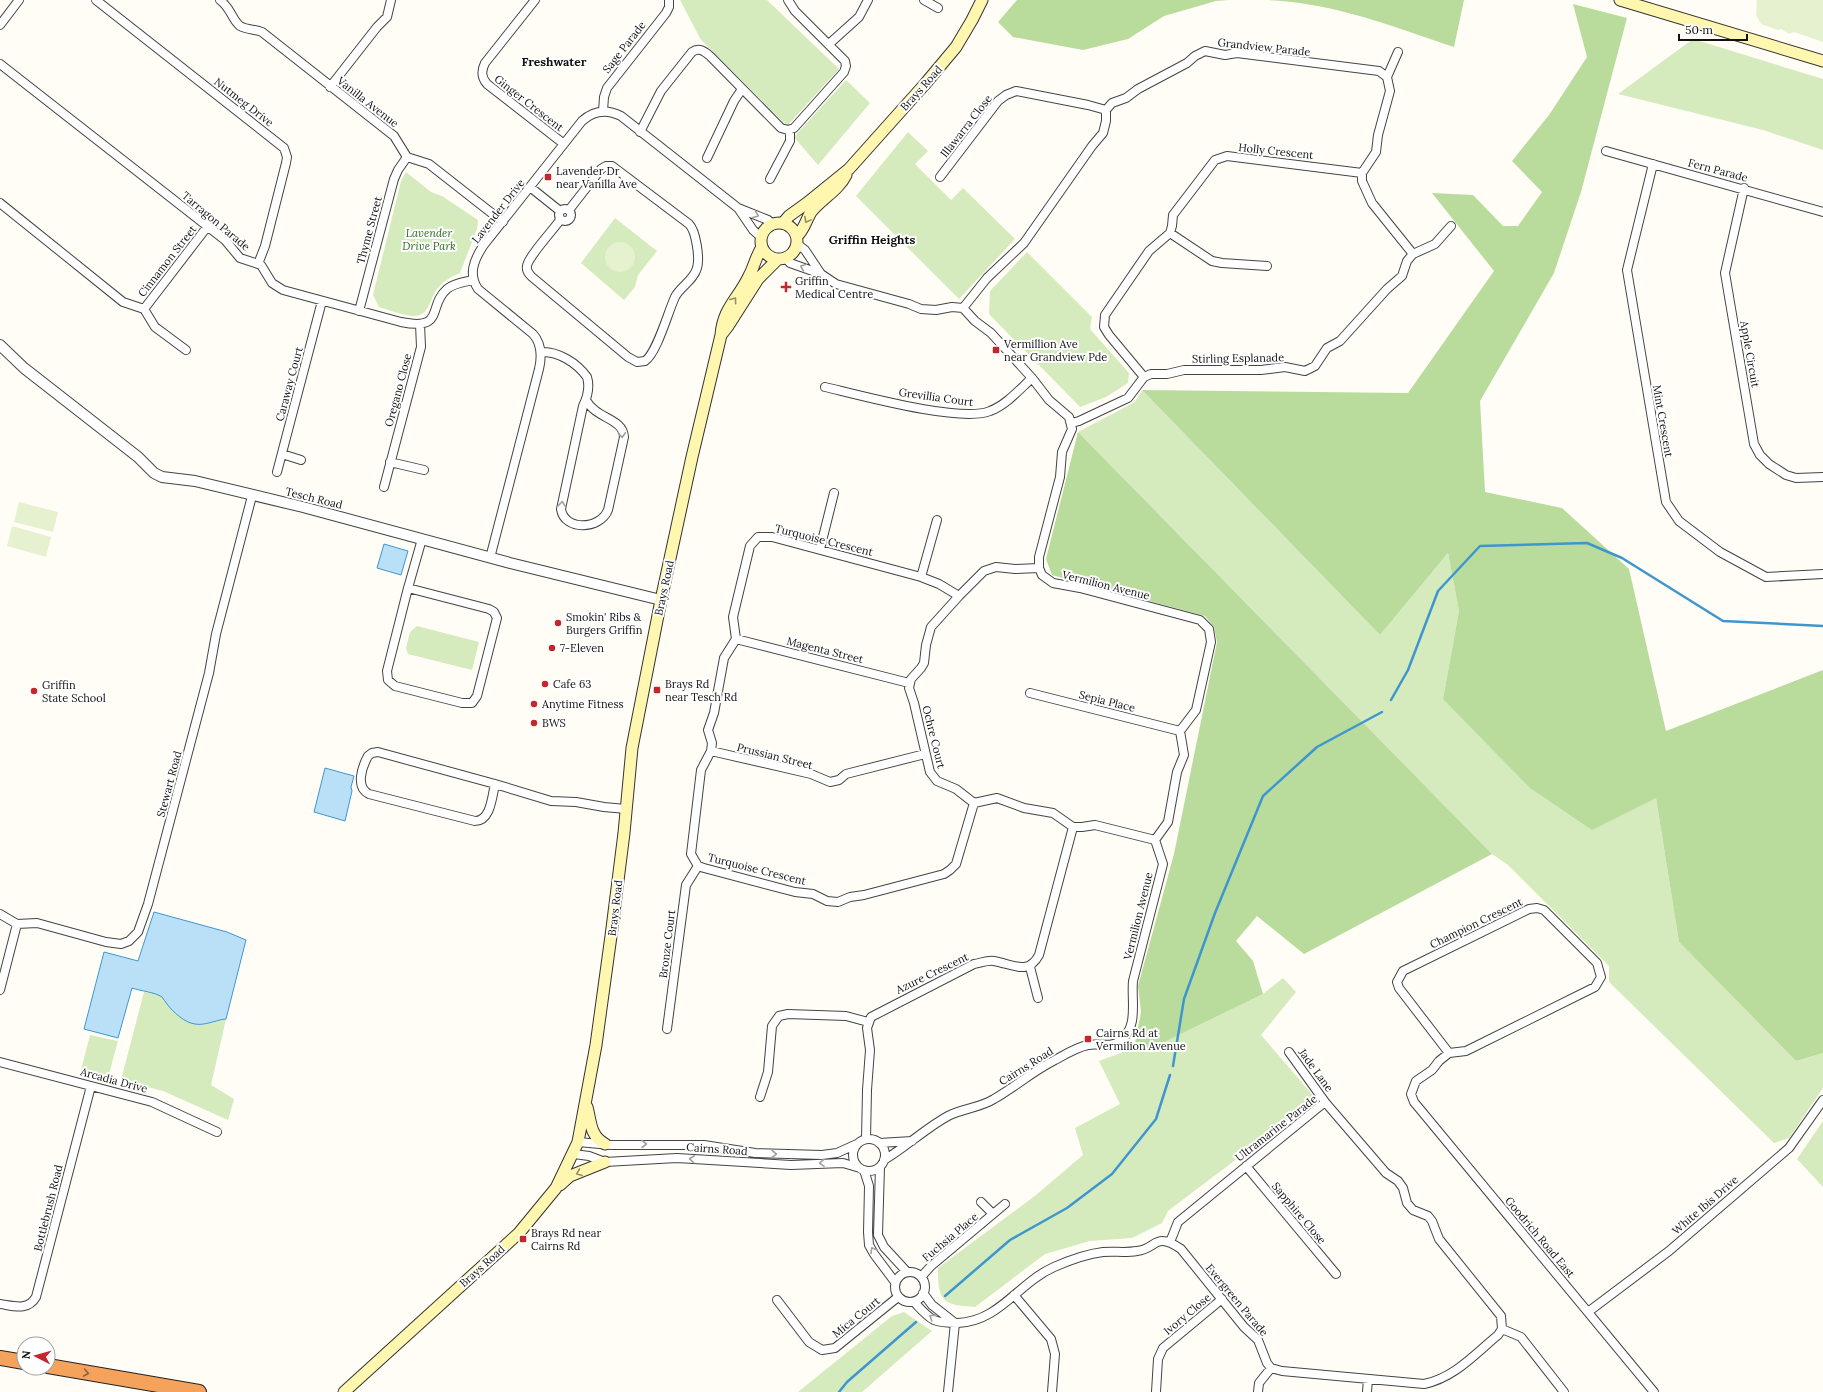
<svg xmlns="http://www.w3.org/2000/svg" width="1823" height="1392" viewBox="0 0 1823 1392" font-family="Lora,serif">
	<rect width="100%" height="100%" fill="#fffdf5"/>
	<!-- green -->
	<path fill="#d5ebbd" d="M 680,0 L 767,0 L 839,69 L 787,126 L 701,40 Z
		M 1693,39 L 1823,79 L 1823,150 L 1763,130 L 1618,94 Z
		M 846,80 L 870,103 L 818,165 L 794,137 Z
		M 908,132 L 928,151 L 915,164 L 951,200 L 963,188 L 1015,239 L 959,299 L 856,196 Z
		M 406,172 L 431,192 L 442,196 L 478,220 L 477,229 L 460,273 C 451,277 443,281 437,289 C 429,300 430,317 412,316 C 401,315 390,310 379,307 L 373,295 L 401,181 Z
		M 615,218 L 657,251 L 638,275 L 635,287 L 624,300 L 581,263 Z
		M 1027,252 L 1092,317 L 1090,329 L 1129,373 L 1128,383 L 1106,397 L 1080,407 L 989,314 L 990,291 Z
		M 1142,390 L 1380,635 L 1448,553 L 1459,611 L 1443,699 L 1656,798 L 1679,942 L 1796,1061 L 1823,1053 L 1823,1088 L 1789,1138 L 1774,1143 L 1609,982 L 1609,966 L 1508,865 L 1492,854 L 1078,432 L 1135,402 Z
		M 417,626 L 479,642 L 472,670 L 408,654 L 406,648 L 410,632 Z
		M 1283,978 L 1296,992 L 1261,1035 L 1316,1099 L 1168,1211 L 1162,1223 L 1132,1238 L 1090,1241 L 1045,1254 L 975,1307 C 941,1305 938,1300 938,1268 L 1036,1195 L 1083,1155 L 1075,1128 L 1120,1104 L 1099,1061 L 1134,1048 L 1144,1052 L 1263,994 Z
		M 144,992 L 156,993 L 163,997 L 168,1005 L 201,1025 L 226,1019 L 211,1085 L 234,1099 L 228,1120 L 163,1091 L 121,1080 Z
		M 90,1035 L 118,1041 L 109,1074 L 101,1080 L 80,1074 Z
		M 1823,1121 L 1823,1187 L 1797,1159 Z
		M 904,1312 L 932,1331 L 862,1392 L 798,1392 L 892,1316 Z"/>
	<!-- forest -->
	<path fill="#b9dc9c" d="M 1017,0 L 1229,0 L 1216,1 L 1164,16 L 1128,39 L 1083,50 L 1013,37 L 998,22 Z
		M 1265,0 L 1464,0 L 1454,47 C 1391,26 1332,2 1265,0 Z
		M 1573,4 L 1627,18 L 1581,192 L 1554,273 L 1480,401 L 1485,492 L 1562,508 L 1629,569 L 1666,731 L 1823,670 L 1823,1053 L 1796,1061 L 1679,942 L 1656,798 L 1592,830 L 1530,788 L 1443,699 L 1459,611 L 1448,553 L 1380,635 L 1142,390 L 1408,393 L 1494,271 L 1432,193 L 1473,195 L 1503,226 L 1518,226 L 1542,192 L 1512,161 L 1549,115 L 1587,57 Z
		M 1078,432 L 1492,854 L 1304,954 L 1257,916 L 1236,941 L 1253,961 L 1263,994 L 1144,1052 L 1134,1048 L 1141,1012 L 1138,986 L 1174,854 L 1217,642 L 1214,627 L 1205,616 L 1052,575 L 1046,559 Z"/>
	<!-- pitch -->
	<path fill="#e6f2cf" d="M 1757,0 L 1823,0 L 1823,42 L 1794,32 L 1789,34 L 1781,29 L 1778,30 L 1761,24 L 1756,15 Z
		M605 257a15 15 0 1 1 30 0a15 15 0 1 1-30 0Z
		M 19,502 L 58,512 L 53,532 L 14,522 Z
		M 12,526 L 51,537 L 46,557 L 7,546 Z"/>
	<!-- water -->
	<path fill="#b9e0f7" stroke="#3f96cf" d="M 384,544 L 408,551 L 401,575 L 377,568 Z
		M 325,768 L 354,776 L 351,787 L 352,791 L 345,821 L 314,812 Z
		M 154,912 L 227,932 L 246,940 L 226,1019 C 215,1020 205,1026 195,1024 C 185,1023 173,1012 167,1004 C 165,1002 164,999 162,997 C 155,992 140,991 132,988 L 118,1038 L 84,1029 L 104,952 L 138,961 Z"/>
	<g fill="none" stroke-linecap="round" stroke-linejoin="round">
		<!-- stream -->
		<path stroke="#3f96cf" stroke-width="2.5" d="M 1391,700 L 1408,670 L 1438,591 L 1480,546 L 1587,543 L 1622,558 L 1723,621 L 1823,626
			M 1173,1066 L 1184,999 L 1215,913 L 1263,796 L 1317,747 L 1382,712
			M 945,1296 L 1010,1240 L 1067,1208 L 1112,1174 L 1156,1119 L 1170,1075
			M 839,1392 L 847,1382 L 916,1322"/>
		<defs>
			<path id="minor" d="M 96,0 L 284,148 L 287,157 L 286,163 L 265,246 L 258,264
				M 220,0 C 231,8 232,20 240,26 C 247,30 255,29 262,32 L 394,136 L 407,157 L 429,164 L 503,222
				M 535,0 L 485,63 C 481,71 481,77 487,84 L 564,144
				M 924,0 L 938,8
				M 0,25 L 19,0
				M 829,44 L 859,17 L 868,0
				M 0,64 L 225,240 L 240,258 L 261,265 L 272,283 L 283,290 L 401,322 C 446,331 427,306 447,289 C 454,283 465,282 473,280
				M 1387,77 L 1398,52
				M 330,87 L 377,27 L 387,17 L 391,0
				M 603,111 L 604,97 L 607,88 L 666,13 L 669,7 L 669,0
				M 640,132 L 661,91 L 692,52 C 699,47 704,51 710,56 L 781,128 L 788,130 L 794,128 L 844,72 L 846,66 L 845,61 L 795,11 L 788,0
				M 1606,151 L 1823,212
				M 707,158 L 734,101 L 742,89
				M 1653,164 L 1627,270 L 1666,502 L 1679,521 L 1720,552 L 1766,577 L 1823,574
				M 940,177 L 998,101 L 1006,95 L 1016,91 L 1088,105 L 1106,110
				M 770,179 L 790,141 L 790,130
				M 530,187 L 560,211
				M 1744,188 L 1725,273 L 1754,444 L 1760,455 L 1769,464 L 1786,475 L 1796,478 L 1823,477
				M 0,203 L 123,302 L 144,309 L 155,327 L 186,350
				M 738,208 L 753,230 L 762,238
				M559 215a6 6 0 1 1 12 0a6 6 0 1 1-12 0Z
				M 560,220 C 554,229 528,257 527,266 C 526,271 529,274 532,277 L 628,357 L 637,362 L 645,361 C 657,353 668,312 675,297 C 680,287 694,280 697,268 C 700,258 696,231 689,224 L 612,166 L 606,166 L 601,169 L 569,210
				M 1170,233 L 1212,261 L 1222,263 L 1267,266
				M 797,244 L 805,250 L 821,274 L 836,284 L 909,304 L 921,309 L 936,310 L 952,307 L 963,308 L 975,321 L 991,333 L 1032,378 L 1049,400 L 1069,417 L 1072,429 L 1062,452 L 1060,477 L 1039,557 L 1039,568 L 1042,575 L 1053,583 L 1080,588 L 1200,620 L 1209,629 L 1211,642 L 1196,710 L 1180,731 L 1184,755 L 1177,772 L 1168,822 L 1155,840 L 1163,864 L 1133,981 C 1131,1001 1139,1027 1120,1041 C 1110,1048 1099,1043 1088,1045 C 1077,1047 1064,1055 1055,1060 C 1033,1071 1015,1087 994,1099 C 980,1108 963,1108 948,1116 C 926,1128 906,1147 884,1160
				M 785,258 L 790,263 L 821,274
				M 963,308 L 987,278 L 1024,243 L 1092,146 L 1103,133 L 1106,121 L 1106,110 L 1112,103 L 1126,98 L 1138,89 L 1187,63 L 1195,56 L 1205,51 L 1225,55 L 1237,53 L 1379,71 L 1387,77 L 1390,91 L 1378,135 L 1376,152 L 1362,173 L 1362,181 L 1372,203 L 1413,254
				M 144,309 L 207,227
				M 359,311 L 394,179 L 398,170 L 407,157
				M 541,352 C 558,351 577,363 587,377 C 590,387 587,398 583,406 L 561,509 C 564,531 600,530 608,510 L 624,437 C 623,418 596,419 586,400
				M 1144,377 L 1109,335 L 1104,327 L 1105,315 L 1149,251 L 1170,233 L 1172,226 L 1173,215 L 1215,160 L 1227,156 L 1362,173
				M 825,387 C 859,395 961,423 990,411 C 1006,405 1019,390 1032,378
				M 1072,423 L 1079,421 L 1128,398 L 1144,377 L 1151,374 L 1167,374 L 1184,370 L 1261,370 L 1285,367 L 1305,371 L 1315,366 L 1327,348 L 1340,341 L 1387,289 L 1402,276 L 1407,261 L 1413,254 L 1435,244 L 1451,226
				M 282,454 L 301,460
				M 390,462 L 424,470
				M 277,472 L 322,301
				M 384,487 L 421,347 L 420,324
				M 820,549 L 834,493
				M 490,558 L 539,369 C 542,356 542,344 533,334 L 478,289 C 468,274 474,260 483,246 L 582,121 C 594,110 607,109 621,116 L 738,208 L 768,220 L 773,224
				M 1039,568 L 1015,569 L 996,567 L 984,571 L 959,596 L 931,627 L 926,645 L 924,663 L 921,668 L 911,679 L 909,688 L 914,703 L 930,772 L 937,781 L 956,789 L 974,803 L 997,798 L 1024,808 L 1053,813 L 1073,827 L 1082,827 L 1095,825 L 1155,840
				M 921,577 L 937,520
				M 408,588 L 387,671 L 388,680 L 395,686 L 462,703 L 472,703 L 477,696 L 497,618 L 494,612 L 489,609 L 408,588 L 422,539
				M 959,596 L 939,584 L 921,577 L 772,537 L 758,537 L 750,546 L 733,617 L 736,639 L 724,658 L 714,713 L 708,730 L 712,743 L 711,751 L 701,770 L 691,854 L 698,866 L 704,868 L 795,892 L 813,894 L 827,901 L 838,902 L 850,897 L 864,895 L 944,874 L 950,870 L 956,864 L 974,803
				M 736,639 L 909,683
				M 1030,693 L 1180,731
				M 711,751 L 811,774 L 830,782 L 839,780 L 846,774 L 925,754
				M 495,784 L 378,752 L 372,753 L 368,756 C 362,767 355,787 369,794 L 475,821 C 491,821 492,796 495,784 L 551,801 L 576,802 L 604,807 L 626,809
				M 0,914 L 17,924 L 37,923 L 106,942 L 121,944 L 129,941 L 138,932 L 148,904 L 209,673 L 216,634 L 252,496
				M 1030,967 L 1038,998
				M 0,990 L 17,924
				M 667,1029 L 686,885 L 698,866
				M 1289,1052 L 1325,1102
				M 1449,1053 L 1399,988 L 1397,982 L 1403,971 L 1529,909 L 1537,908 L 1544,910 L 1597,963 L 1601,977 L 1595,987 L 1466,1051 L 1449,1053 L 1439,1061 L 1432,1070 L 1416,1081 L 1411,1094 L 1414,1102 L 1654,1392
				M 0,1062 L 152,1102 L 217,1132
				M 760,1097 L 768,1072 L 772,1026 L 779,1016 L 788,1014 L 846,1016 L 868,1022
				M 866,1139 L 867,1090 L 870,1050 L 867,1028 L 871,1017 L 974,964 C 981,963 987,960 994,961 C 1012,964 1028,976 1039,955 L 1073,827
				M853 1155a16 16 0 1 1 32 0a16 16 0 1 1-32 0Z
				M 578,1142 L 611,1145 L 704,1145 L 755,1153 L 822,1155 L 837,1153 L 857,1144
				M 879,1143 L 912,1141
				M 574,1154 L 589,1156 L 605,1162 L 677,1158 L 791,1165 L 843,1163 L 860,1168
				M 1246,1166 L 1336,1274
				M 880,1167 L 878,1235 L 884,1247 L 907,1272
				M 864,1170 L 869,1186 L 868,1232 L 869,1245 L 874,1254 L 895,1282
				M 981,1202 L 993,1214
				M 1170,1242 L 1178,1222 L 1325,1102 L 1386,1173 L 1398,1181 L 1403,1188 L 1407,1203 L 1413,1210 L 1428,1216 L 1432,1221 L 1439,1239 L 1501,1316 L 1502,1329
				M895 1287a15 15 0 1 1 30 0a15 15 0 1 1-30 0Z
				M 921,1277 L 931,1266 L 1005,1204
				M 923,1293 L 932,1305 L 955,1323
				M 1014,1295 L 1051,1339 L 1055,1354 L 1052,1392
				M 777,1300 L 809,1342 L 822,1350 L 835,1348 L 898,1297
				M 914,1302 C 920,1308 926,1316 934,1320 C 941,1323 950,1323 958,1323 C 1000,1321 1018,1283 1054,1267 C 1070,1260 1086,1254 1103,1252 C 1114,1251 1125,1253 1137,1251 C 1157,1249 1154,1231 1181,1249 L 1244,1327 L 1258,1340 L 1267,1363 L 1271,1368 L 1282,1371 L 1424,1384 C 1454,1378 1475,1354 1498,1335 L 1502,1329
				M 0,1304 C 14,1306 28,1311 36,1297 L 91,1086
				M 1588,1312 L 1669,1251 L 1789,1148 L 1823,1100
				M 1502,1329 L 1521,1337 L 1564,1392
				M 948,1392 L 955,1323
				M 1156,1392 L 1158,1359 L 1163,1348 L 1222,1299
				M 1258,1392 L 1259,1383 L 1271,1368
				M 1367,1392 L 1368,1379"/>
			<path id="tertiary" d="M 0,345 L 24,368 L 138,457 L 154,473 L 162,477 L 195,481 L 303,507 L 510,563 L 661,600"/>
			<path id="secondary" d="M 1620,0 L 1823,61
				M761 241a18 18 0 1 1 36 0a18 18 0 1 1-36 0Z
				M 783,223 L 789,216 L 807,203 L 849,169 L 925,84 L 956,47 L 972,20 L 982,0
				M 797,236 C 804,230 806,220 811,212 C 822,198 838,191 846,175
				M 721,335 L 728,326 L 758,279 L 778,259
				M 587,1107 C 591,1122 590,1136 605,1144
				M 560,1185 L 570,1176 L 605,1162
				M 344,1392 L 519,1233 L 556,1188 L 578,1142 L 596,1045 L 611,936 L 624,833 L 632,748 L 661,600 L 692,457 L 721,335 C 723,308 738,299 749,276 C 754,267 756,256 762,247"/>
			<path id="motorway" d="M 0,1358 L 24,1362
				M 48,1366 L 199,1392"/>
		</defs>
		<!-- minor casing -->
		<use href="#minor" stroke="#444" stroke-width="10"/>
		<!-- tertiary casing -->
		<use href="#tertiary" stroke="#444" stroke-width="12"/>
		<!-- secondary casing -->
		<use href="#secondary" stroke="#333" stroke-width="13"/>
		<!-- motorway casing -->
		<use href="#motorway" stroke="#222" stroke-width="16"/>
		<!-- minor -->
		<use href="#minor" stroke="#fff" stroke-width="8"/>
		<!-- tertiary -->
		<use href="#tertiary" stroke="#fff" stroke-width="10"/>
		<!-- secondary -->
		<use href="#secondary" stroke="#fff6b0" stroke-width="11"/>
		<!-- motorway -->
		<use href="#motorway" stroke="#f5a25d" stroke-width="14"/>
	</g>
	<!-- one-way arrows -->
	<defs><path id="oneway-chevron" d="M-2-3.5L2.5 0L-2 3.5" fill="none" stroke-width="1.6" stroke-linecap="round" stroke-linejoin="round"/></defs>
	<g stroke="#a0a0a0">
		<use href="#oneway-chevron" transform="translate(756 215) rotate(21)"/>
		<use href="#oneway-chevron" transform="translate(803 267) rotate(-157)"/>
		<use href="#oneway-chevron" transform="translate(622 435) rotate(87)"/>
		<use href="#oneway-chevron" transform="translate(562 504) rotate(-84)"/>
		<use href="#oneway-chevron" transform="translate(644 1144)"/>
		<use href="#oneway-chevron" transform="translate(774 1154) rotate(2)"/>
		<use href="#oneway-chevron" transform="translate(692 1159) rotate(-174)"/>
		<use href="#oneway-chevron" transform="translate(822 1163) rotate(178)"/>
		<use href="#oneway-chevron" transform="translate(873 1250) rotate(-120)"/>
		<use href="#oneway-chevron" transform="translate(932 1317) rotate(-148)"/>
	</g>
	<g stroke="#948f68">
		<use href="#oneway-chevron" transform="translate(807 220) rotate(118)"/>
		<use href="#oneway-chevron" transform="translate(734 300) rotate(-54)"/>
		<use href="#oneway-chevron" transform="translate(579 1173) rotate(157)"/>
	</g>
	<use stroke="#8e613b" href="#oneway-chevron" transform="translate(86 1373) rotate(10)"/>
	<!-- markers -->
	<g fill="#c4262e" stroke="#fff" stroke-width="1.5">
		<rect x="544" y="173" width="8" height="8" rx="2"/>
		<path d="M784 281h4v4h4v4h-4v4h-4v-4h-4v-4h4z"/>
		<rect x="992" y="346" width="8" height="8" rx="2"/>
		<circle cx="558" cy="623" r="4"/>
		<circle cx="552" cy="648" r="4"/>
		<circle cx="545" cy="684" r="4"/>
		<rect x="653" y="686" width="8" height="8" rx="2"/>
		<circle cx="34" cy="691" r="4"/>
		<circle cx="534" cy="704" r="4"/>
		<circle cx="534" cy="723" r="4"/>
		<rect x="1084" y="1035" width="8" height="8" rx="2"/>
		<rect x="519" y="1235" width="8" height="8" rx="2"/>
	</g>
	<g text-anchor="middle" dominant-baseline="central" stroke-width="4" stroke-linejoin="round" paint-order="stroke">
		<!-- street labels -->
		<g font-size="11" fill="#111" stroke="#fff">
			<text transform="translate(624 47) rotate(-52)">Sage Parade</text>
			<text transform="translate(1264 47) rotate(6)">Grandview Parade</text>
			<text transform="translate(921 88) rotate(-48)">Brays Road</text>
			<text transform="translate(244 102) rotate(38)">Nutmeg Drive</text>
			<text transform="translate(368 102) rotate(38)">Vanilla Avenue</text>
			<text transform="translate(529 103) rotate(38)">Ginger Crescent</text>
			<text transform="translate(966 126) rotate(-52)">Illawarra Close</text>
			<text transform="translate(1276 151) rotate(6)">Holly Crescent</text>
			<text transform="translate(1718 170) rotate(15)">Fern Parade</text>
			<text transform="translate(498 211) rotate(-52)">Lavender Drive</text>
			<text transform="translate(216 221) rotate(40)">Tarragon Parade</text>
			<text transform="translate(369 230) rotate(-75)">Thyme Street</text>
			<text transform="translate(167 261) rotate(-52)">Cinnamon Street</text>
			<text transform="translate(1750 354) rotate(80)">Apple Circuit</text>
			<text transform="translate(1238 358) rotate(-1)">Stirling Esplanade</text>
			<text transform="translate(289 384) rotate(-75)">Caraway Court</text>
			<text transform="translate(398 390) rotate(-75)">Oregano Close</text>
			<text transform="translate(936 397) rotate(8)">Grevillia Court</text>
			<text transform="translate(1663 421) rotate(80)">Mint Crescent</text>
			<text transform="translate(314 498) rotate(14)">Tesch Road</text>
			<text transform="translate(824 540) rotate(14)">Turquoise Crescent</text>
			<text transform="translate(1106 585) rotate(14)">Vermilion Avenue</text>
			<text transform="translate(664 588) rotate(-78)">Brays Road</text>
			<text transform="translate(825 650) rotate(14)">Magenta Street</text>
			<text transform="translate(1107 701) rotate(14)">Sepia Place</text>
			<text transform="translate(934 737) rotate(76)">Ochre Court</text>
			<text transform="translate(775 756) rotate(14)">Prussian Street</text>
			<text transform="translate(169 784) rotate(-75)">Stewart Road</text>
			<text transform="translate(757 869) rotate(14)">Turquoise Crescent</text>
			<text transform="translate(615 908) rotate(-83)">Brays Road</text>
			<text transform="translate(1138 916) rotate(-76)">Vermilion Avenue</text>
			<text transform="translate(1476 923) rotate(-26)">Champion Crescent</text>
			<text transform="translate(667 944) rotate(-83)">Bronze Court</text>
			<text transform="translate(932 973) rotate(-26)">Azure Crescent</text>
			<text transform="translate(1026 1066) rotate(-32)">Cairns Road</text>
			<text transform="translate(1316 1070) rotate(54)">Jade Lane</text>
			<text transform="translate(114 1080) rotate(15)">Arcadia Drive</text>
			<text transform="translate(1276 1128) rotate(-38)">Ultramarine Parade</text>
			<text transform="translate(717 1149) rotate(4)">Cairns Road</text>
			<text transform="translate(1705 1205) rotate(-41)">White Ibis Drive</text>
			<text transform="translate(48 1208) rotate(-76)">Bottlebrush Road</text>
			<text transform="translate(1299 1213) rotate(50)">Sapphire Close</text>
			<text transform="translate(950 1237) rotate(-40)">Fuchsia Place</text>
			<text transform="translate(1540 1237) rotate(50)">Goodrich Road East</text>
			<text transform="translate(482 1266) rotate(-42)">Brays Road</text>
			<text transform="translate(1237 1300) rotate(50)">Evergreen Parade</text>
			<text transform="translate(1187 1314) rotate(-40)">Ivory Close</text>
			<text transform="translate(856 1317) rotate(-39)">Mica Court</text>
		</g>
		<!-- poi labels -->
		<g font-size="11" fill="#111" stroke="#fff" text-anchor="start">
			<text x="556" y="171">Lavender Dr<tspan x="556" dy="13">near Vanilla Ave</tspan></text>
			<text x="795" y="281">Griffin<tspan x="795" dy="13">Medical Centre</tspan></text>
			<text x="1004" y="344">Vermillion Ave<tspan x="1004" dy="13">near Grandview Pde</tspan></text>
			<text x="566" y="617">Smokin' Ribs &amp;<tspan x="566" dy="13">Burgers Griffin</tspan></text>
			<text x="560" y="648">7-Eleven</text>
			<text x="553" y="684">Cafe 63</text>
			<text x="665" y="684">Brays Rd<tspan x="665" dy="13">near Tesch Rd</tspan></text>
			<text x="42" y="685">Griffin<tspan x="42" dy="13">State School</tspan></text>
			<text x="542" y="704">Anytime Fitness</text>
			<text x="542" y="723">BWS</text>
			<text x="1096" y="1033">Cairns Rd at<tspan x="1096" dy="13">Vermilion Avenue</tspan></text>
			<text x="531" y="1233">Brays Rd near<tspan x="531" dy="13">Cairns Rd</tspan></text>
		</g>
		<!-- park labels -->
		<g font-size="11" font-style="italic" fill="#2f6b1f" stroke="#fff">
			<text x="429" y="233">Lavender<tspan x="429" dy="13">Drive Park</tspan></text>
		</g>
		<!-- neighbourhood labels -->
		<g font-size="12" font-weight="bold" fill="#111" stroke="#fff">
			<text x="554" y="61">Freshwater</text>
			<text x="872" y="239">Griffin Heights</text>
		</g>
	</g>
	<!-- north arrow -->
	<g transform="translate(36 1356) rotate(276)"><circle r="19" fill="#ffffff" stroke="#a0a0a0"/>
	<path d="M0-3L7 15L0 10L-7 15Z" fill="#c4262e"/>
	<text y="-6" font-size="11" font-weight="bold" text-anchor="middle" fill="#111111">N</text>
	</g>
	<!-- scale -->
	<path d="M1679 34v6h68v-6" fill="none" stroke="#111111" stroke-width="2"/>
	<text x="1685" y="34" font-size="12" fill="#111111" stroke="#ffffff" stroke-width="3" paint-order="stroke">50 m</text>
</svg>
